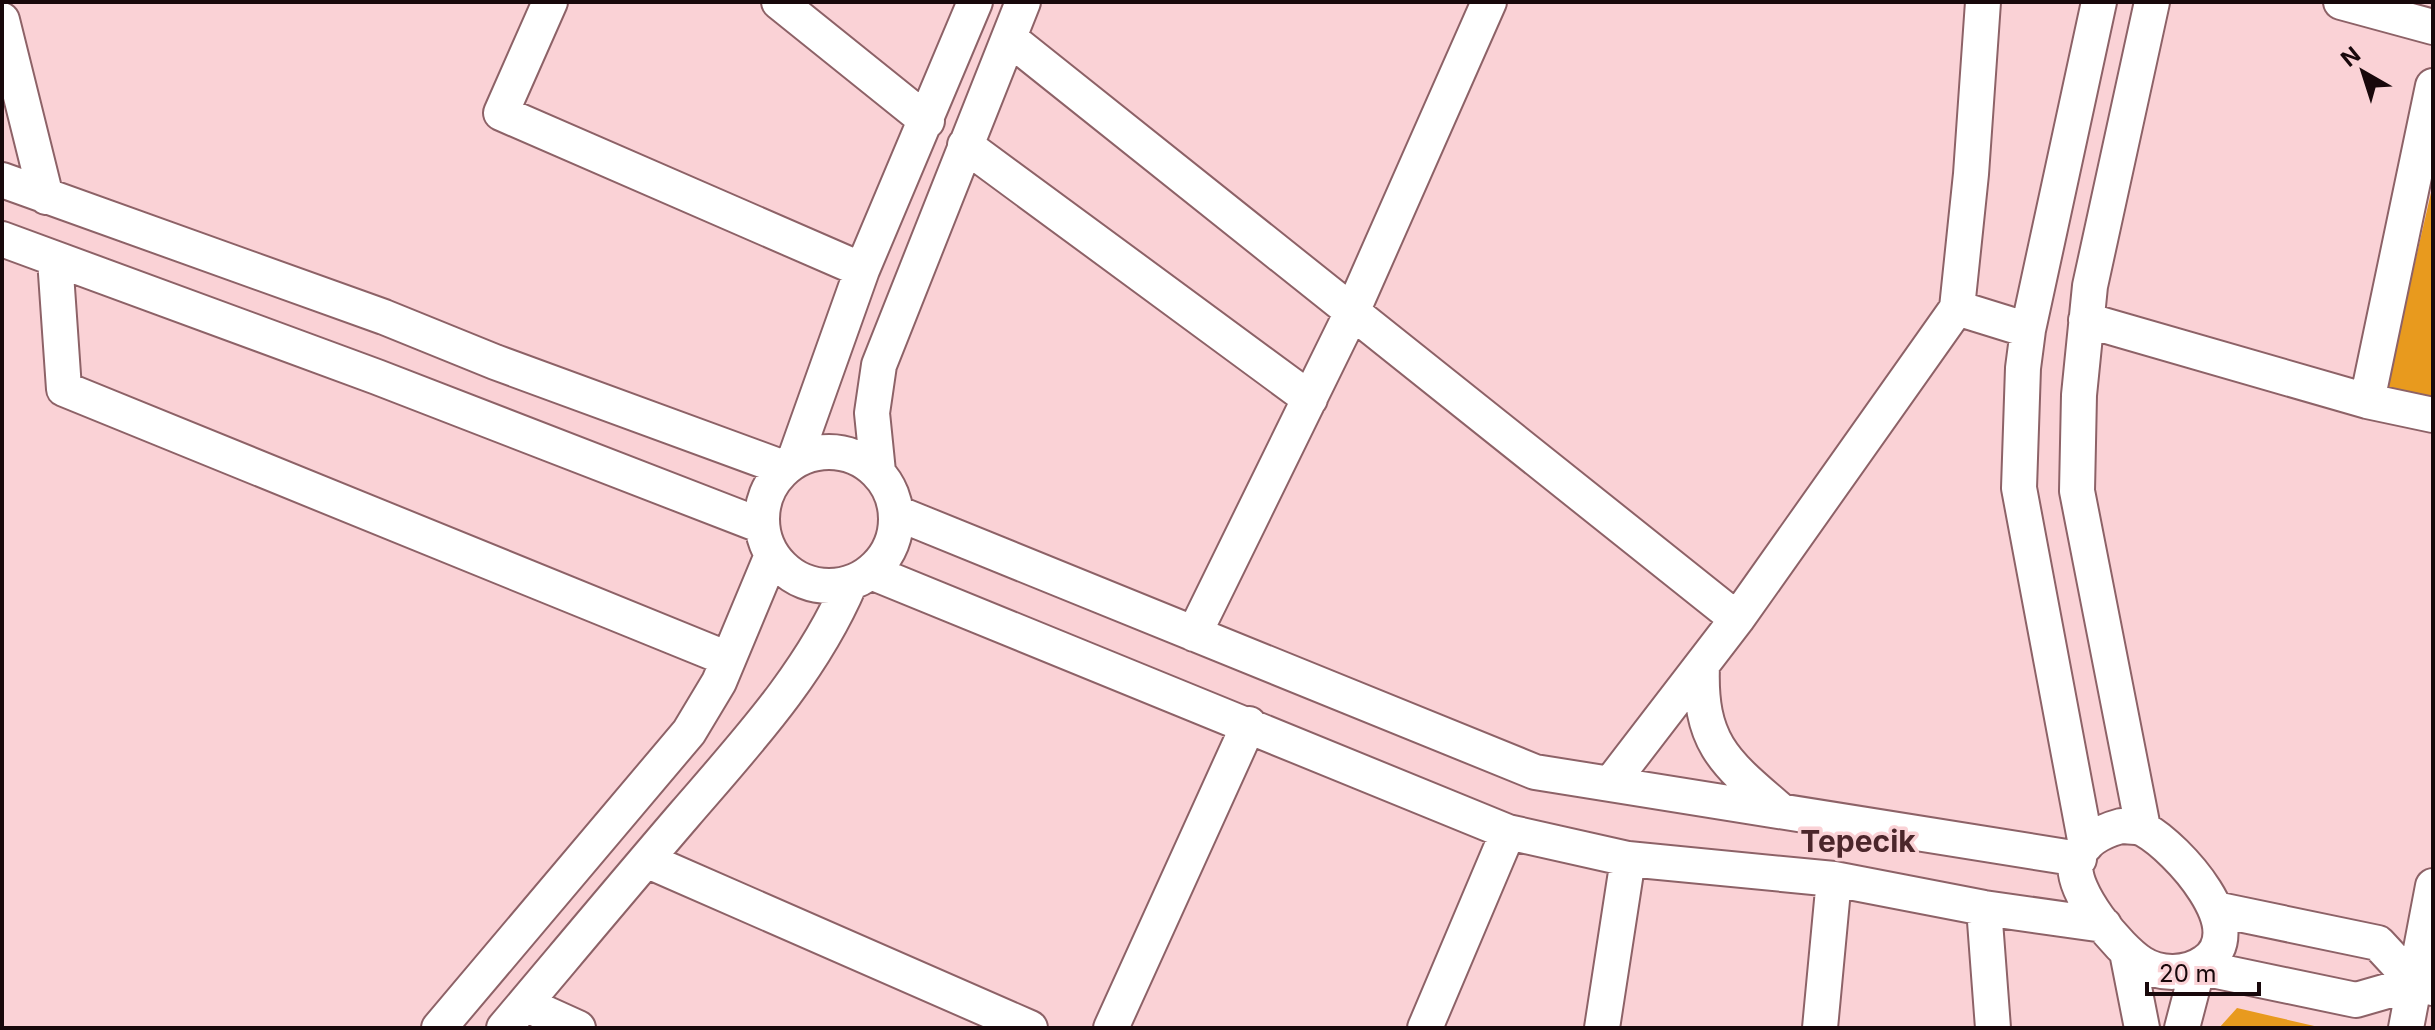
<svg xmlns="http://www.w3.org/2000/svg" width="2435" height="1030" viewBox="0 0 2435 1030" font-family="Inter,sans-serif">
	<rect width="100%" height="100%" fill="#fad2d6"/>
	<!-- green -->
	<path fill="#e89a1e" d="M 2433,184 L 2433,398 L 2386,388 Z
		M 2237,1008 L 2323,1028 L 2219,1028 Z"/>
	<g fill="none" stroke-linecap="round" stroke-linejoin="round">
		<defs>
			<path id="minor" d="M 550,2 L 501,113 L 862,270
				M 779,2 L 927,121
				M 1983,2 L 1971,174 L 1957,308 L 2028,330
				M 2341,2 L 2433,27
				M 2,20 L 46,197
				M 1009,38 L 1737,619
				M 965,145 L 1310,399
				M 2,180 L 384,317 L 495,362 L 784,468
				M 2,239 L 377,377 L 762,526
				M 55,259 L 64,389 L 728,659
				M 2086,320 L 2367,401 L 2433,415
				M 2367,401 L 2433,86
				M762 519a67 67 0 1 1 134 0a67 67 0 1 1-134 0Z
				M 794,461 L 862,270 L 975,2
				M 878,472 L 872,413 L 879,365 L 1023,2
				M 897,513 L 1535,772 L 2079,859
				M 871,572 L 1508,832 L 1628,859 L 1834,879 L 1984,908 L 2104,925
				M 1194,634 L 1352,312 L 1489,2
				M 1702,665 C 1699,743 1724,762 1780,810
				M 1611,783 L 1737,619 L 1957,308
				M 2121,826 C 2129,827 2139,826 2145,830 C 2177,848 2253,930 2205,962 C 2187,975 2159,975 2141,963 C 2119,949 2070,891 2076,863 C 2081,841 2102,831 2121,826 Z
				M 2143,828 L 2077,491 L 2079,395 L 2090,286 L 2152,2
				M 2086,845 L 2019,488 L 2023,368 L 2028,330 L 2099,2
				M 646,860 L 1030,1028
				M 1984,908 L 1993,1028
				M 2215,909 L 2378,943 L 2415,983
				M 2127,952 L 2142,1028
				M 525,1004 L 578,1028
				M 439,1028 L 689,732 L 719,682 L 772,555
				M 504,1028 C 564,957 624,885 685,814 C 748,741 812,672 850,583
				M 1111,1028 L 1249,724
				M 1425,1028 L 1508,832
				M 1602,1028 L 1628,859
				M 1820,1028 L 1834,879
				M 2182,1028 L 2198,967 L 2356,1000 L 2415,983 L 2433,988
				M 2406,1028 L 2433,886"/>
		</defs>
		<!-- minor casing -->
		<use href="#minor" stroke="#8d6267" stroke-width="38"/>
		<!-- minor -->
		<use href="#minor" stroke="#fff" stroke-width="34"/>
	</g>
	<g text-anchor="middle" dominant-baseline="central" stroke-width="7" stroke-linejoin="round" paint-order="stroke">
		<!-- district labels -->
		<g font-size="30" font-weight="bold" fill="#4b262b" stroke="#fad2d6">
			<text x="1858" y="841">Tepecik</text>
		</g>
	</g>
	<!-- border -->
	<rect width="2435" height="1030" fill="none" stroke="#18080b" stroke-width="8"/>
	<!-- north arrow -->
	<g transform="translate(2363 72) rotate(321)" stroke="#fad2d6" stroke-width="6" paint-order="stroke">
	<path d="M0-6L14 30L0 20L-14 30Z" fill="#18080b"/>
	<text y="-12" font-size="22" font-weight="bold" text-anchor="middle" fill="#18080b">N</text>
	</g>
	<!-- scale -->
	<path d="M2147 982v12h112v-12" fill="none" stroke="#18080b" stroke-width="4"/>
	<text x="2159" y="982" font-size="24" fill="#18080b" stroke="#fad2d6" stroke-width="6" paint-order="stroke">20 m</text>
</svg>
